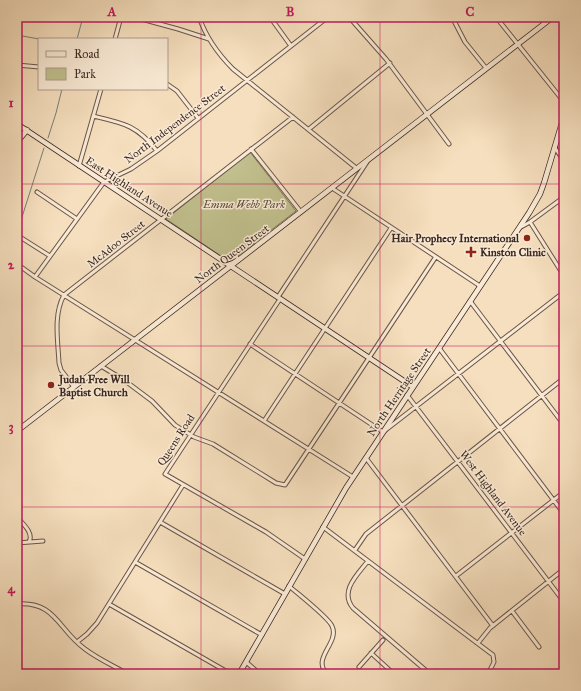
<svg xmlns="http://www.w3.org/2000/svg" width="581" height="691" viewBox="0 0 581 691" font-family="'IM FELL Great Primer',serif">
	<rect width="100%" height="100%" fill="#f6dfbe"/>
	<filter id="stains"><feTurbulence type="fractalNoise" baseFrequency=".005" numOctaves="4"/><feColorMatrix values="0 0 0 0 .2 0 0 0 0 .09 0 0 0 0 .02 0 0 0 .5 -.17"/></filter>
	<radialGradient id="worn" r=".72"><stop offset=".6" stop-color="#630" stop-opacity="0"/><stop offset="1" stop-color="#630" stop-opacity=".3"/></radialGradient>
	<!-- green -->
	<path fill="#c1c08e" stroke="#7e7458" d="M 250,152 L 296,211 L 230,262 L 166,219 Z"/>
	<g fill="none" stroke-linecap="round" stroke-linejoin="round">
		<!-- stream -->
		<path stroke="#76807c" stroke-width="1" d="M 17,35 L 39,39
			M 77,39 L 83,17
			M 48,138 L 56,113 L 62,89
			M 17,237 L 22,217 L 44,148"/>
		<defs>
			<path id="street" d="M 134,17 L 178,29 L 209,39
				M 199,17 C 206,37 218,54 233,69 L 355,167
				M 270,17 L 291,46
				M 349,17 L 386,59 L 449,144
				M 452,17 L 465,42 L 486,68
				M 496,17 L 564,102
				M 560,17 L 564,21
				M 115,39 L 121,17
				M 17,65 L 39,67
				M 167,84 L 177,91 L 198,118
				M 93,116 C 123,123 137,125 157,151
				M 309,129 L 390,63
				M 555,148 L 564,161
				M 251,149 L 301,212
				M 79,166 L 101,89
				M 332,188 L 480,286
				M 37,192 L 77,219
				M 530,222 L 564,276
				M 521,227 L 530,222 L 564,197
				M 20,237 L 50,256
				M 17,264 L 35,277 L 353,477
				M 35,277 L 104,182 L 131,169 L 157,151 L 328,17
				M 278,297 L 367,162
				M 280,299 L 165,474 L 266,532 L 305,559
				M 470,301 L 564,425
				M 250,344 L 383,432 L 564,292
				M 439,348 L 564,514
				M 101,366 L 124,380 L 152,401 L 175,425 L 194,437 L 213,444 L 276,483 L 285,485 L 435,258
				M 74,387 L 61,370 L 59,363 C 58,341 53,315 64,295 L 293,117
				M 407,395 L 564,602
				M 264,421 L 391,228
				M 366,458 L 493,626
				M 17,517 C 23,524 34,533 29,542
				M 160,522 L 285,594
				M 323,527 L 493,655 L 494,662 L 488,674
				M 17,543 L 43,541
				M 355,550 L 366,534 L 564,378
				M 368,561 C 358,574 339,591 353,608 L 430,674
				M 135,562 L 262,635
				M 456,576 L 564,492
				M 289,586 C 298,594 328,617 332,626 C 340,643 311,658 327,674
				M 17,604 C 56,601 58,630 85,649 C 98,659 114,666 128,674
				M 109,604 L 231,674
				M 512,611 L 539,647
				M 77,642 L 87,634 L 97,623 L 183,485
				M 478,643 L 490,628 L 564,569
				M 371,653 L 394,674
				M 246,662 L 260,674
				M 359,667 L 383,640
				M 554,674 L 564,668"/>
			<path id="secondary" d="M 17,124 L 413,387
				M 17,142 L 27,130
				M 17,431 L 553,17
				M 17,672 L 20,674
				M 239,674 L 346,488 L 529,213 L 540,194 L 544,183 L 564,116"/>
		</defs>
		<!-- street casing -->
		<use href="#street" stroke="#6a5548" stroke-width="5"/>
		<!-- secondary casing -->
		<use href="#secondary" stroke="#3b2721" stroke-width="6"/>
		<!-- street -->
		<use href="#street" stroke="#f9ead5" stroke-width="3"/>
		<!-- secondary -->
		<use href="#secondary" stroke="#f9ead5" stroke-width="4.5"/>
	</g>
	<!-- grid -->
	<path fill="none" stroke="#c2185b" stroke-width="1" stroke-opacity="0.55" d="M 201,17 L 201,674M 380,17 L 380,674M 17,184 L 564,184M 17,346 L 564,346M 17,507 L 564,507"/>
	<!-- markers -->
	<g fill="#8f2418" stroke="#f9ead5" stroke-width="1.5">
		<circle cx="527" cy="238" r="4"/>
		<path d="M469 246h4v4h4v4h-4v4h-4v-4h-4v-4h4z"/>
		<circle cx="51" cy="385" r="4"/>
	</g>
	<g text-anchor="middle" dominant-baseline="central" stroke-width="3" stroke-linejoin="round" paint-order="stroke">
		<!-- street labels -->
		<g font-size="11" fill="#3b2721" stroke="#f9ead5">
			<text transform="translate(175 124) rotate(-37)">North Independence Street</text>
			<text transform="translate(129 187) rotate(33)">East Highland Avenue</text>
			<text transform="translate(116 244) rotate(-38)">McAdoo Street</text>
			<text transform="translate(232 254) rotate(-37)">North Queen Street</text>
			<text transform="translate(399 392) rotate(-56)">North Herritage Street</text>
			<text transform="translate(176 440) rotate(-57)">Queens Road</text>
			<text transform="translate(493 493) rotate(53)">West Highland Avenue</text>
		</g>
		<!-- park labels -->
		<g font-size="11" font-style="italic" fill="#5c4d3c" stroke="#f9ead5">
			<text x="244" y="204">Emma Webb Park</text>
		</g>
		<!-- poi labels -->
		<g font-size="11" font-weight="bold" fill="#3b2721" stroke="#f9ead5" text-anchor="start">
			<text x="519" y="238" text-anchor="end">Hair Prophecy International</text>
			<text x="480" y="252">Kinston Clinic</text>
			<text x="59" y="379">Judah Free Will<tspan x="59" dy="13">Baptist Church</tspan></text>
		</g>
	</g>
	<!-- margin -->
	<rect width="581" height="691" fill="none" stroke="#f6dfbe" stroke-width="44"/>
	<!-- legend -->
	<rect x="38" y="38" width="130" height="52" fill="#f9ead5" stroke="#ad9c8d"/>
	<rect x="46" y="51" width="20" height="6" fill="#f9ead5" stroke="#ad9c8d"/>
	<text x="74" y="58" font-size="12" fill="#3b2721">Road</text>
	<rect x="46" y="68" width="20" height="12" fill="#c1c08e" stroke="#ad9c8d"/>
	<text x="74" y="78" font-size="12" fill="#3b2721">Park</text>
	<rect x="22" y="22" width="537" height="647" fill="none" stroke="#c2185b" stroke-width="1.5"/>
	<g font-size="13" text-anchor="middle" font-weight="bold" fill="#c2185b">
		<text x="112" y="16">A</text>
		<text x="290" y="16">B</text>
		<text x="470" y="16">C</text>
		<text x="11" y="107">1</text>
		<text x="11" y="269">2</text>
		<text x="11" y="431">3</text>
		<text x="11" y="593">4</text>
	</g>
	<rect width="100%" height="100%" filter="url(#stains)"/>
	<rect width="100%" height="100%" fill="url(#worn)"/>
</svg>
